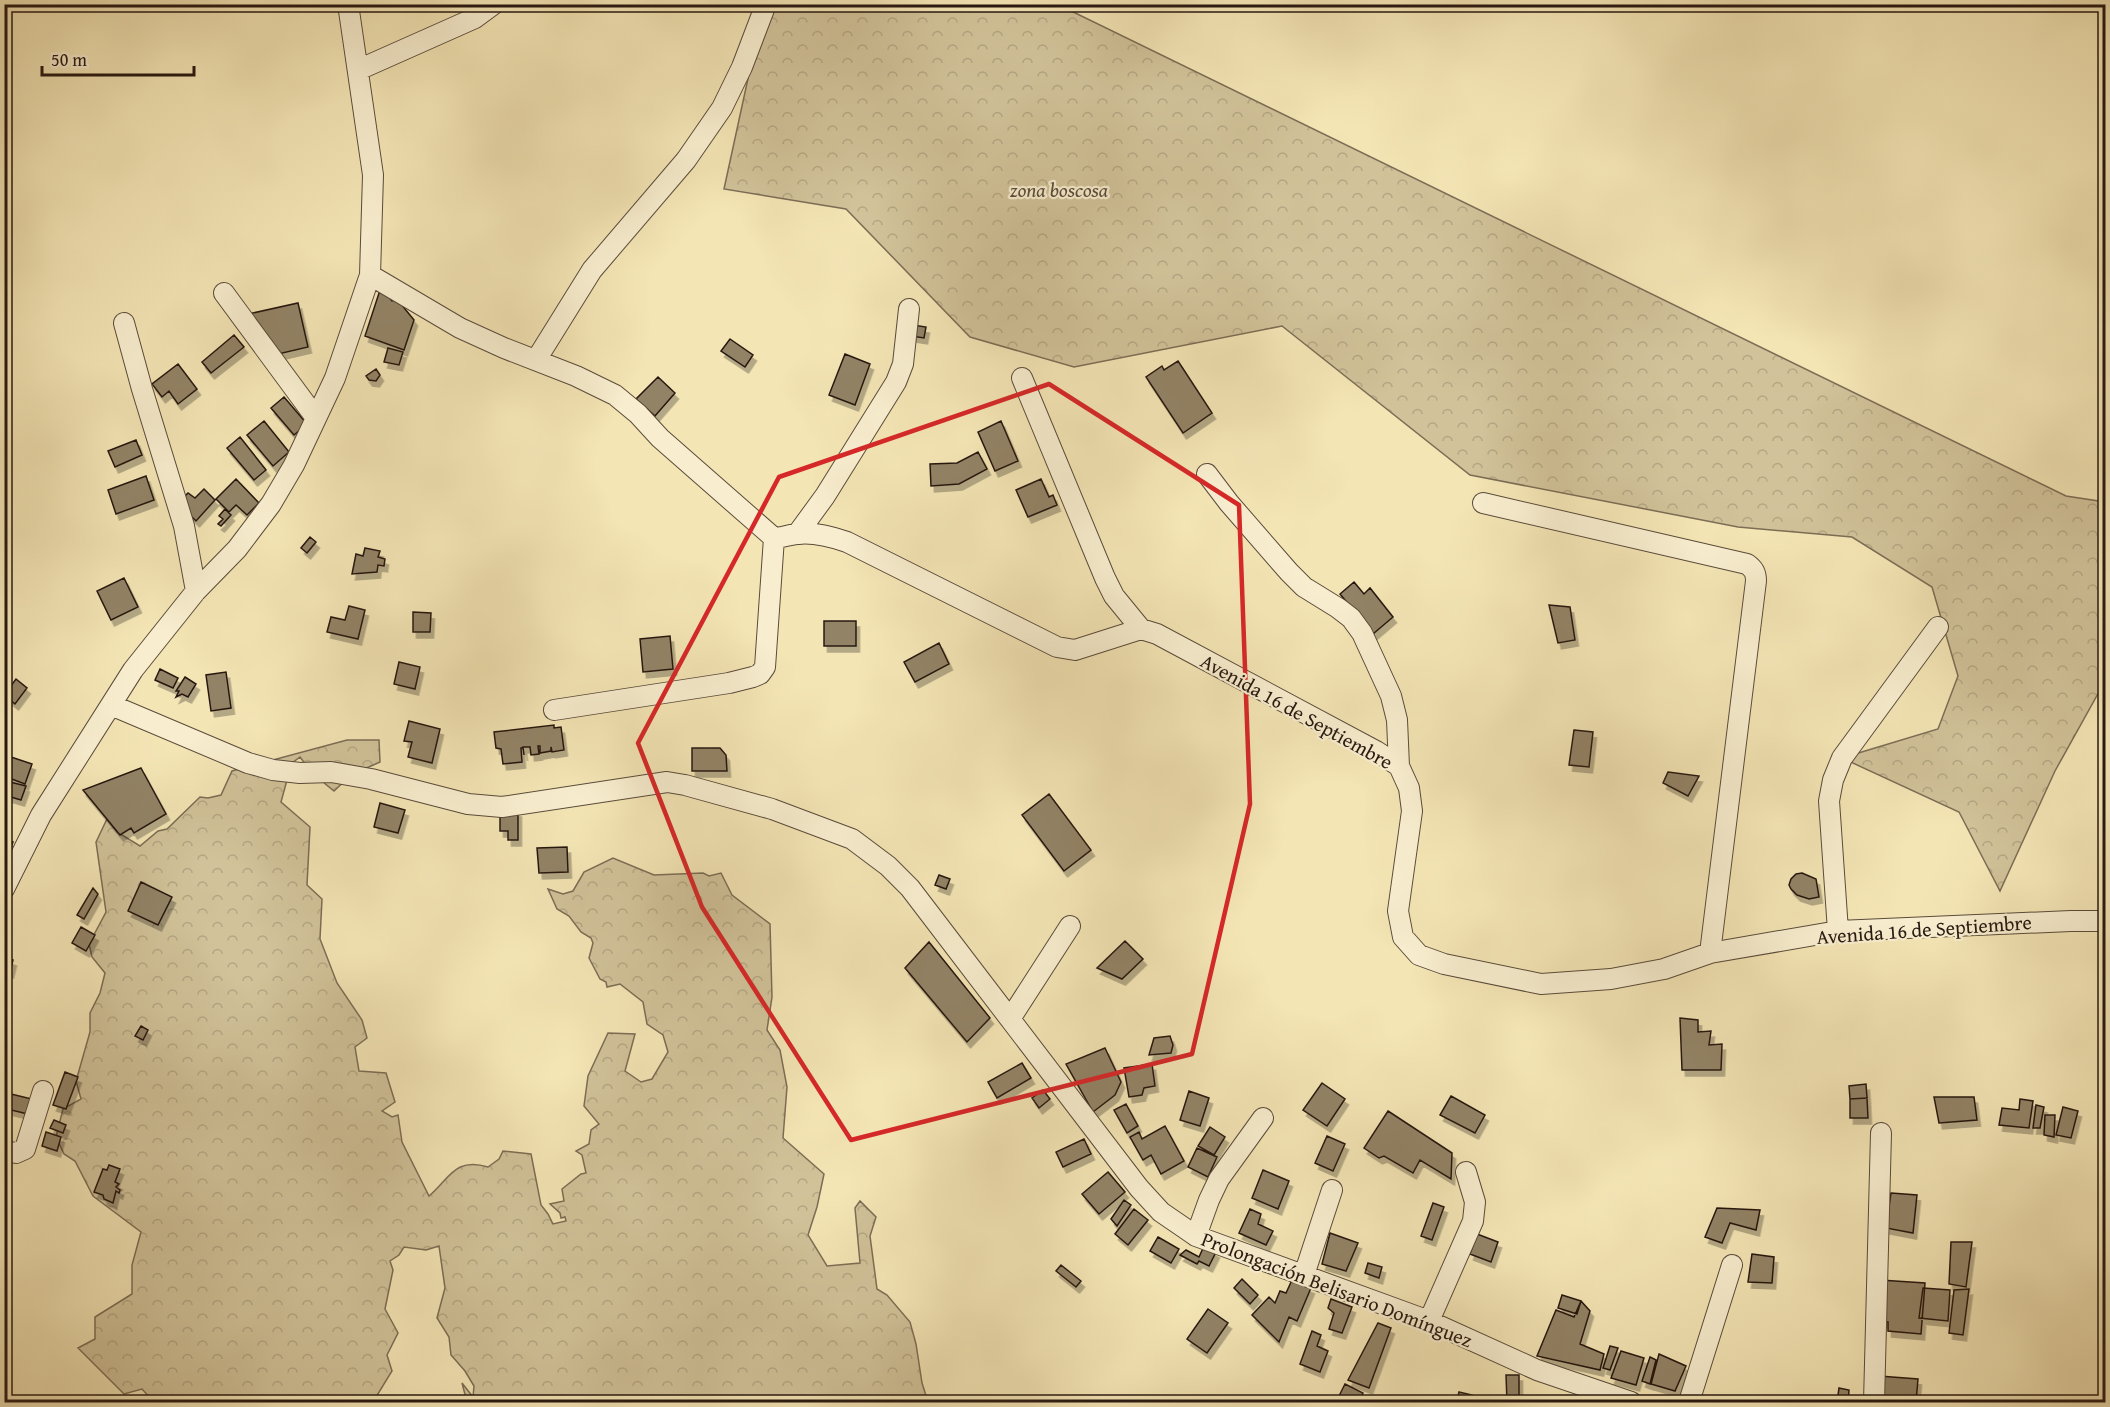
<svg xmlns="http://www.w3.org/2000/svg" width="2110" height="1407" viewBox="0 0 2110 1407" font-family="'Gentium Book Plus',serif">
	<defs>
		<pattern id="forest-crowns" width="20" height="18" patternUnits="userSpaceOnUse" patternTransform="scale(1.5)"><rect width="20" height="18" fill="#d1c299"/><path d="M2 6a3 3 0 1 1 6 0M12 15a3 3 0 1 1 6 0" fill="none" stroke="#b3a683"/></pattern>
		<filter id="shadow"><feDropShadow dx="3.5" dy="6" stdDeviation="0" flood-color="#0004"/></filter>
	</defs>
	<rect width="100%" height="100%" fill="#f4e5b5"/>
	<filter id="stains"><feTurbulence type="fractalNoise" baseFrequency=".00333" numOctaves="4"/><feColorMatrix values="0 0 0 0 .2 0 0 0 0 .09 0 0 0 0 .02 0 0 0 .5 -.17"/></filter>
	<radialGradient id="worn" r=".72"><stop offset=".6" stop-color="#630" stop-opacity="0"/><stop offset="1" stop-color="#630" stop-opacity=".3"/></radialGradient>
	<!-- forest -->
	<path fill="url(#forest-crowns)" stroke="#7c6d55" stroke-width="1.5" d="M 768,5 L 1059,5 L 2066,496 L 2105,502 L 2105,681 L 2055,771 L 2000,891 L 1959,812 L 1842,758 L 1938,729 L 1958,676 L 1932,587 L 1852,537 L 1738,527 L 1470,475 L 1282,326 L 1074,367 L 970,337 L 846,209 L 724,189 L 762,14 Z
		M 347,740 L 379,740 L 380,762 L 351,775 L 334,791 L 312,773 L 300,757 L 284,769 L 287,780 L 281,802 L 310,827 L 307,885 L 322,899 L 320,939 L 337,983 L 362,1020 L 367,1038 L 355,1047 L 359,1071 L 386,1073 L 395,1102 L 382,1111 L 392,1117 L 398,1115 L 402,1142 L 429,1196 C 450,1178 455,1157 488,1167 L 499,1159 L 503,1151 L 531,1154 L 541,1205 L 548,1214 L 553,1224 L 566,1221 L 565,1217 L 561,1218 L 560,1213 L 550,1204 L 564,1201 L 562,1189 L 581,1174 L 586,1173 L 582,1155 L 576,1151 L 589,1144 L 591,1130 L 599,1124 L 584,1106 L 588,1076 L 608,1033 L 635,1034 L 625,1071 L 641,1082 L 652,1079 L 668,1052 L 663,1035 L 647,1024 L 643,1002 L 620,984 L 607,987 L 606,982 L 600,979 L 589,958 L 593,943 L 591,938 L 581,932 L 569,916 L 557,909 L 548,889 L 563,894 L 573,891 L 584,872 L 613,858 L 654,875 L 703,873 L 709,876 L 721,873 L 732,895 L 770,924 L 772,997 L 767,1030 L 780,1050 L 787,1087 L 783,1138 L 824,1174 L 817,1207 L 808,1235 L 827,1266 L 860,1263 L 855,1208 L 860,1201 L 876,1217 L 870,1236 L 877,1289 L 887,1295 L 910,1322 L 916,1344 L 922,1383 L 928,1402 L 467,1402 L 462,1383 L 473,1397 L 474,1386 L 465,1371 L 451,1355 L 449,1337 L 437,1318 L 445,1288 L 439,1246 L 426,1250 L 404,1247 L 399,1255 L 390,1261 L 393,1270 L 385,1309 L 398,1333 L 387,1355 L 392,1371 L 373,1402 L 154,1402 L 142,1389 L 124,1394 L 78,1348 L 95,1339 L 95,1317 L 132,1294 L 132,1265 L 141,1232 L 93,1196 L 75,1161 L 64,1154 L 56,1137 L 63,1109 L 81,1099 L 76,1081 L 90,1032 L 90,1013 L 100,993 L 105,973 L 92,957 L 89,944 L 106,912 L 96,842 L 107,819 L 117,832 L 140,846 L 158,831 L 167,829 L 200,797 L 208,798 L 221,795 L 232,771 Z"/>
	<!-- building -->
	<path fill="#928366" stroke="#271811" stroke-width="1.5" filter="url(#shadow)" d="M 381,287 L 392,301 L 396,298 L 414,320 L 404,350 L 365,336 Z
		M 298,303 L 308,347 L 274,355 L 244,315 Z
		M 913,325 L 926,327 L 924,338 L 911,336 Z
		M 234,335 L 244,347 L 211,373 L 202,362 Z
		M 730,339 L 753,355 L 745,367 L 721,351 Z
		M 388,348 L 403,352 L 399,365 L 384,362 Z
		M 845,354 L 870,364 L 855,405 L 829,395 Z
		M 1178,361 L 1212,413 L 1183,433 L 1146,377 L 1162,366 L 1164,370 Z
		M 178,364 L 197,389 L 178,404 L 169,391 L 162,397 L 152,384 Z
		M 376,369 L 380,375 L 376,381 L 369,380 L 366,376 Z
		M 658,377 L 675,393 L 655,416 L 636,399 Z
		M 284,397 L 307,424 L 294,435 L 271,408 Z
		M 264,421 L 289,452 L 273,466 L 247,435 Z
		M 1001,421 L 1018,461 L 995,471 L 978,432 Z
		M 240,437 L 266,470 L 254,480 L 227,448 Z
		M 136,440 L 142,455 L 115,467 L 108,451 Z
		M 978,452 L 987,469 L 959,484 L 931,486 L 930,464 L 957,463 Z
		M 146,476 L 154,500 L 116,514 L 108,490 Z
		M 236,479 L 259,503 L 247,515 L 236,505 L 229,512 L 216,499 Z
		M 1041,479 L 1049,497 L 1053,495 L 1057,505 L 1028,517 L 1016,490 Z
		M 204,489 L 215,500 L 196,521 L 178,503 L 188,493 L 195,498 Z
		M 225,509 L 231,515 L 221,526 L 218,524 L 223,519 L 219,516 Z
		M 310,537 L 316,542 L 307,553 L 301,548 Z
		M 365,548 L 380,551 L 378,557 L 385,559 L 384,566 L 378,565 L 377,572 L 352,574 L 356,554 L 363,556 Z
		M 124,578 L 138,607 L 111,620 L 97,591 Z
		M 1354,582 L 1364,594 L 1370,588 L 1393,617 L 1373,634 L 1340,594 Z
		M 1549,605 L 1570,607 L 1575,640 L 1558,643 Z
		M 349,606 L 365,610 L 358,639 L 327,632 L 331,617 L 345,620 Z
		M 413,612 L 431,613 L 430,632 L 413,632 Z
		M 824,621 L 856,621 L 856,646 L 824,646 Z
		M 670,636 L 673,669 L 643,672 L 640,639 Z
		M 939,643 L 949,664 L 915,682 L 904,662 Z
		M 399,662 L 420,667 L 415,689 L 394,684 Z
		M 160,669 L 178,678 L 173,688 L 155,680 Z
		M 226,672 L 231,708 L 211,711 L 206,675 Z
		M 185,677 L 196,684 L 188,697 L 182,694 L 176,697 L 179,691 L 176,691 Z
		M 16,679 L 27,688 L 15,704 L 4,695 Z
		M 409,721 L 440,729 L 432,763 L 408,757 L 412,742 L 404,741 Z
		M 554,725 L 554,728 L 561,727 L 564,750 L 552,752 L 551,747 L 551,751 L 540,753 L 540,746 L 538,746 L 539,754 L 531,755 L 530,747 L 523,747 L 524,755 L 523,748 L 521,748 L 522,762 L 503,764 L 501,749 L 496,748 L 494,732 Z
		M 1574,730 L 1593,732 L 1589,767 L 1569,765 Z
		M 692,748 L 720,748 L 726,755 L 727,771 L 692,771 Z
		M 8,756 L 32,764 L 25,784 L 9,778 L 7,783 L 4,784 L 4,764 Z
		M 141,768 L 166,814 L 134,833 L 131,828 L 120,835 L 83,790 Z
		M 1668,772 L 1699,776 L 1688,796 L 1663,783 Z
		M 10,782 L 26,786 L 21,800 L 4,795 L 5,784 L 9,786 Z
		M 1049,794 L 1091,850 L 1064,871 L 1022,815 Z
		M 380,803 L 405,810 L 398,833 L 374,827 Z
		M 500,810 L 518,811 L 518,840 L 508,840 L 508,831 L 500,831 Z
		M 4,839 L 13,842 L 4,865 Z
		M 567,847 L 568,872 L 539,873 L 537,848 Z
		M 1802,873 L 1816,879 L 1819,897 L 1809,899 L 1797,895 L 1791,889 L 1789,885 L 1791,879 L 1796,874 Z
		M 939,875 L 950,879 L 946,889 L 935,885 Z
		M 141,882 L 172,897 L 158,925 L 128,911 Z
		M 93,888 L 98,894 L 84,919 L 77,915 Z
		M 81,927 L 95,935 L 86,951 L 72,943 Z
		M 1125,941 L 1143,959 L 1122,979 L 1097,968 Z
		M 929,942 L 990,1018 L 967,1042 L 905,968 Z
		M 4,957 L 13,960 L 10,972 L 4,970 Z
		M 1680,1018 L 1698,1020 L 1698,1032 L 1711,1031 L 1709,1045 L 1722,1044 L 1721,1070 L 1682,1070 Z
		M 141,1026 L 148,1030 L 143,1040 L 135,1036 Z
		M 1170,1036 L 1173,1045 L 1171,1053 L 1149,1055 L 1154,1038 Z
		M 1105,1048 L 1121,1082 L 1115,1095 L 1093,1112 L 1066,1064 Z
		M 1022,1063 L 1031,1078 L 997,1098 L 988,1082 Z
		M 1152,1064 L 1155,1086 L 1144,1088 L 1142,1095 L 1129,1097 L 1124,1068 Z
		M 65,1072 L 78,1077 L 66,1109 L 53,1105 Z
		M 1322,1083 L 1345,1099 L 1327,1126 L 1303,1110 Z
		M 1866,1084 L 1867,1098 L 1850,1099 L 1849,1086 Z
		M 1043,1090 L 1050,1099 L 1039,1108 L 1032,1098 Z
		M 1189,1091 L 1209,1098 L 1200,1126 L 1180,1120 Z
		M 11,1094 L 36,1100 L 32,1115 L 7,1109 Z
		M 1451,1096 L 1485,1115 L 1475,1133 L 1440,1115 Z
		M 1934,1097 L 1974,1097 L 1977,1120 L 1939,1123 Z
		M 1867,1098 L 1868,1118 L 1850,1118 L 1850,1099 Z
		M 2020,1099 L 2033,1101 L 2029,1128 L 1999,1125 L 2002,1108 L 2019,1110 Z
		M 1126,1104 L 1138,1126 L 1127,1133 L 1114,1110 Z
		M 2036,1105 L 2044,1107 L 2040,1128 L 2033,1128 Z
		M 2063,1107 L 2078,1111 L 2071,1138 L 2056,1135 Z
		M 1388,1111 L 1452,1153 L 1451,1179 L 1420,1160 L 1413,1173 L 1384,1156 L 1379,1158 L 1364,1148 Z
		M 2045,1115 L 2055,1115 L 2054,1137 L 2044,1135 Z
		M 54,1120 L 66,1125 L 63,1133 L 50,1128 Z
		M 1165,1126 L 1184,1161 L 1161,1174 L 1151,1155 L 1143,1160 L 1130,1137 L 1139,1132 L 1142,1139 Z
		M 1210,1127 L 1225,1137 L 1214,1155 L 1198,1146 Z
		M 46,1132 L 61,1137 L 57,1151 L 42,1146 Z
		M 1327,1136 L 1345,1144 L 1333,1171 L 1315,1163 Z
		M 1084,1139 L 1091,1154 L 1063,1167 L 1056,1152 Z
		M 1197,1148 L 1217,1157 L 1208,1177 L 1188,1167 Z
		M 109,1165 L 120,1169 L 115,1182 L 119,1184 L 116,1187 L 120,1190 L 119,1193 L 116,1191 L 113,1203 L 104,1199 L 103,1195 L 94,1192 L 103,1169 L 107,1170 Z
		M 1263,1170 L 1289,1181 L 1278,1209 L 1252,1198 Z
		M 1108,1172 L 1125,1192 L 1099,1214 L 1082,1194 Z
		M 1891,1193 L 1917,1195 L 1913,1233 L 1886,1228 Z
		M 1124,1200 L 1131,1205 L 1117,1226 L 1111,1219 Z
		M 1433,1203 L 1444,1207 L 1432,1240 L 1421,1236 Z
		M 1717,1208 L 1760,1210 L 1756,1230 L 1730,1223 L 1722,1243 L 1705,1237 Z
		M 1134,1209 L 1148,1220 L 1128,1245 L 1115,1234 Z
		M 1250,1209 L 1261,1214 L 1258,1224 L 1273,1231 L 1266,1245 L 1239,1233 Z
		M 1330,1233 L 1358,1243 L 1346,1271 L 1322,1264 Z
		M 1477,1234 L 1498,1242 L 1491,1262 L 1470,1254 Z
		M 1158,1237 L 1179,1249 L 1171,1263 L 1150,1251 Z
		M 1951,1242 L 1972,1242 L 1966,1287 L 1949,1284 Z
		M 1204,1246 L 1216,1252 L 1209,1266 L 1199,1261 L 1197,1264 L 1180,1255 L 1186,1250 L 1199,1257 Z
		M 1752,1254 L 1774,1257 L 1772,1283 L 1748,1282 Z
		M 1368,1263 L 1382,1267 L 1379,1278 L 1365,1273 Z
		M 1061,1265 L 1081,1281 L 1076,1287 L 1056,1271 Z
		M 1242,1279 L 1258,1295 L 1250,1304 L 1234,1288 Z
		M 1292,1280 L 1311,1288 L 1297,1321 L 1289,1317 L 1279,1342 L 1252,1315 L 1269,1297 L 1275,1303 L 1280,1291 L 1286,1293 Z
		M 1880,1280 L 1925,1283 L 1921,1334 L 1888,1331 L 1888,1322 L 1878,1321 Z
		M 1923,1288 L 1950,1290 L 1948,1321 L 1919,1318 Z
		M 1969,1289 L 1963,1335 L 1949,1333 L 1954,1290 Z
		M 1562,1295 L 1581,1301 L 1577,1314 L 1558,1308 Z
		M 1331,1299 L 1352,1307 L 1342,1333 L 1329,1329 L 1334,1313 L 1328,1308 Z
		M 1581,1301 L 1590,1311 L 1580,1344 L 1604,1354 L 1600,1370 L 1537,1356 L 1556,1310 L 1574,1317 Z
		M 1208,1309 L 1228,1323 L 1207,1353 L 1187,1339 Z
		M 1378,1323 L 1391,1328 L 1369,1388 L 1348,1380 Z
		M 1312,1331 L 1321,1335 L 1317,1346 L 1328,1351 L 1320,1372 L 1300,1364 Z
		M 1610,1346 L 1618,1348 L 1610,1370 L 1603,1368 Z
		M 1621,1351 L 1644,1358 L 1636,1385 L 1611,1378 Z
		M 1659,1354 L 1686,1366 L 1675,1391 L 1651,1384 Z
		M 1650,1357 L 1656,1360 L 1650,1384 L 1642,1381 Z
		M 1506,1375 L 1519,1375 L 1519,1402 L 1507,1402 Z
		M 1879,1376 L 1918,1379 L 1916,1402 L 1878,1402 Z
		M 1345,1384 L 1363,1393 L 1359,1402 L 1342,1402 L 1337,1400 Z
		M 1839,1388 L 1849,1390 L 1848,1402 L 1837,1402 Z
		M 1459,1392 L 1472,1395 L 1470,1402 L 1445,1402 L 1457,1400 Z"/>
	<g fill="none" stroke-linecap="round" stroke-linejoin="round">
		<defs>
			<path id="minor" d="M 358,70 L 475,18 L 494,4
				M 370,275 L 460,328 L 504,348 L 576,376 L 615,395 L 638,414 L 660,438 L 774,538
				M 224,293 L 316,418
				M 124,323 L 142,389 L 184,526 L 196,591
				M 536,360 L 592,270 L 686,160 L 722,108 L 742,67 L 766,4
				M 1022,378 L 1105,578 L 1114,596 L 1141,629
				M 1207,474 L 1229,503 L 1289,572 L 1304,587 L 1338,608 L 1351,618 L 1362,633 L 1391,696 L 1397,720 L 1399,766
				M 1483,503 L 1747,564 C 1754,569 1756,573 1756,581 L 1710,953
				M 798,533 L 825,496 L 896,382 L 903,364 L 909,309
				M 774,538 C 783,538 790,534 798,534 C 815,532 832,537 847,542 L 1057,647 L 1075,650 L 1141,629 L 1157,634 L 1376,751 L 1399,766 L 1409,788 L 1412,811 L 1398,911 L 1403,937 L 1419,955 L 1444,964 L 1541,984 L 1611,979 L 1664,969 L 1710,953 L 1838,931 L 2071,921 L 2106,921
				M 111,705 L 248,763 L 273,770 L 300,773 L 331,772 L 371,779 L 468,804 L 502,807 L 667,782 L 685,785 L 772,809 L 852,839 L 888,866 L 910,888 L 1139,1188 L 1161,1212 L 1196,1236 L 1429,1321 L 1537,1370 L 1631,1402
				M 554,710 L 729,683 L 753,677 L 760,674 L 765,667 L 774,538
				M 4,889 L 41,815 L 133,670 L 196,591 L 237,549 L 271,504 L 294,465 L 335,378 L 370,275 L 373,175 L 348,4
				M 1838,931 L 1829,801 L 1833,780 L 1842,758 L 1938,627
				M 1010,1019 L 1070,926
				M 4,1151 L 16,1153 L 25,1149 L 43,1091
				M 1196,1236 L 1209,1200 L 1219,1179 L 1263,1118
				M 1304,1275 L 1332,1190
				M 1429,1321 L 1473,1221 L 1475,1202 L 1466,1172
				M 1689,1402 L 1732,1265
				M 1874,1402 L 1881,1133"/>
		</defs>
		<!-- minor casing -->
		<use href="#minor" stroke="#5a4b3a" stroke-width="22"/>
		<!-- minor -->
		<use href="#minor" stroke="#f8eecf" stroke-width="20"/>
	</g>
	<!-- marked area -->
	<path fill="none" stroke="#d62828" stroke-width="4.5" stroke-linejoin="round" d="M 1049,384 L 1239,505 L 1250,804 L 1192,1054 L 851,1140 L 702,907 L 638,743 L 779,477 Z"/>
	<g text-anchor="middle" dominant-baseline="central" stroke-width="4.5" stroke-linejoin="round" paint-order="stroke">
		<!-- park labels -->
		<g font-size="20" font-style="italic" fill="#5a4b3a" stroke="#f8eecf">
			<text x="1059" y="189">zona boscosa</text>
		</g>
		<!-- street labels -->
		<g font-size="20" fill="#271811" stroke="#f8eecf">
			<text transform="translate(1297 711) rotate(29)">Avenida 16 de Septiembre</text>
			<text transform="translate(1924 929) rotate(-4)">Avenida 16 de Septiembre</text>
			<text transform="translate(1337 1289) rotate(21)">Prolongación Belisario Domínguez</text>
		</g>
	</g>
	<!-- margin -->
	<rect width="2110" height="1407" fill="none" stroke="#f4e5b5" stroke-width="24"/>
	<rect x="6" y="6" width="2098" height="1395" fill="none" stroke="#271811" stroke-width="3"/>
	<rect x="12" y="12" width="2086" height="1383" fill="none" stroke="#271811" stroke-width="1.5"/>
	<!-- scale -->
	<path d="M42 66v9h152v-9" fill="none" stroke="#271811" stroke-width="3"/>
	<text x="51" y="66" font-size="18" fill="#271811" stroke="#f8eecf" stroke-width="4.5" paint-order="stroke">50 m</text>
	<rect width="100%" height="100%" filter="url(#stains)"/>
	<rect width="100%" height="100%" fill="url(#worn)"/>
</svg>
